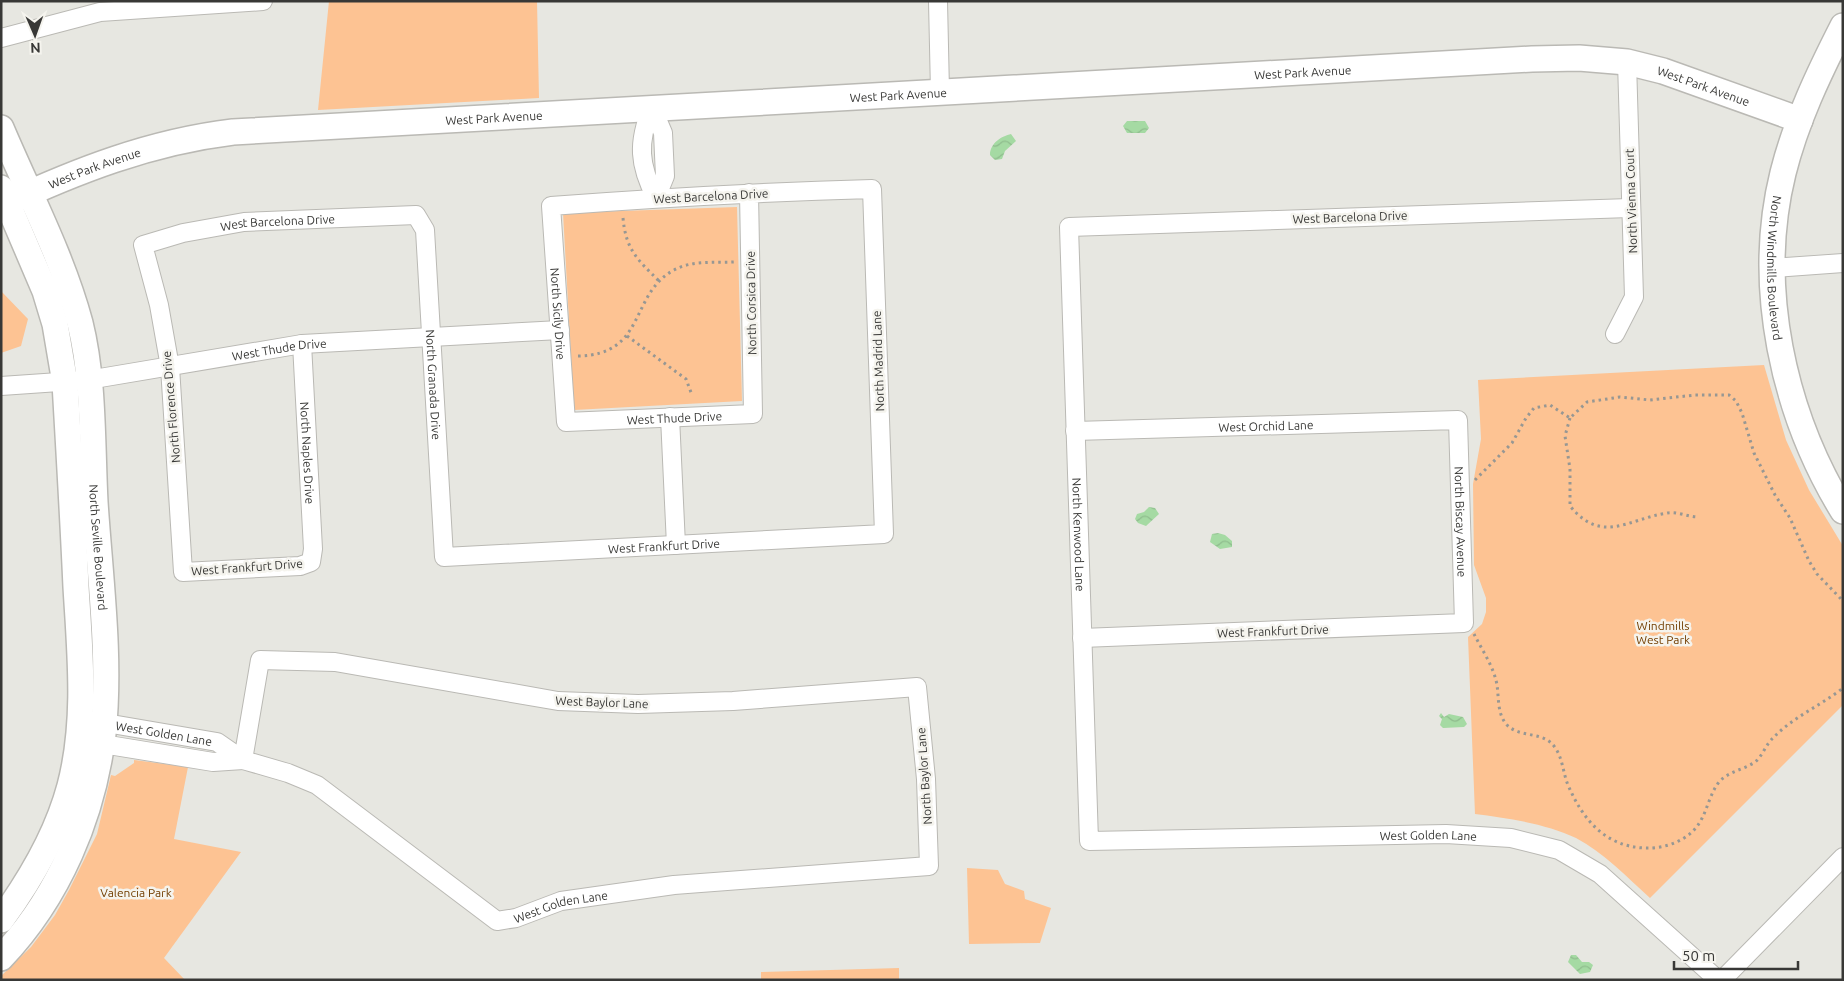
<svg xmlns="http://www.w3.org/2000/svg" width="1844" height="981" viewBox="0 0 1844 981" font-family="Ubuntu,sans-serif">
	<defs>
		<pattern id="water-waves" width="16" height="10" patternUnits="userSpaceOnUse" patternTransform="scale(1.25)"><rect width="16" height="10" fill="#a5daa3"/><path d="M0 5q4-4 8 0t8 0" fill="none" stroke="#8fbc8d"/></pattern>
	</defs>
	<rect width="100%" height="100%" fill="#e7e7e1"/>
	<!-- green -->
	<path fill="#fdc393" d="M 329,1 L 537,1 L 539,98 L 318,110 Z
		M 737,207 L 742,401 L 574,410 L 563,213 Z
		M 1,291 L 28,319 L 21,346 L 1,353 Z
		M 1764,365 L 1786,440 L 1809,490 L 1843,546 L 1843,705 L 1650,898 C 1627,877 1604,853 1576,838 C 1547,824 1507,818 1475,814 L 1468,637 L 1482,624 L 1486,612 L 1486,598 L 1474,565 L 1473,484 L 1481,439 L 1478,380 Z
		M 134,760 L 188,767 L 174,839 L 241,852 L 164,958 L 185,980 L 1,980 L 1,976 L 31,947 L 55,915 L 69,890 L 97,834 L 111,775 L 115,776 L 134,763 Z
		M 967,868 L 998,870 L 1005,884 L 1024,891 L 1025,899 L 1051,908 L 1040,943 L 969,944 Z
		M 899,968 L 899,980 L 761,980 L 761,972 Z"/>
	<!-- water -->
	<path fill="url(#water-waves)" d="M 1127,121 L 1145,121 L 1149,128 L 1145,133 L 1127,133 L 1123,126 Z
		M 1011,134 L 1016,141 L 1005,151 L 1002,159 L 995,160 L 990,155 C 990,143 1002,136 1011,134 Z
		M 1149,507 L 1155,508 L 1159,514 L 1146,526 L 1138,523 L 1135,519 L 1137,514 L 1144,512 Z
		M 1218,533 L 1225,535 L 1232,541 L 1232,547 L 1220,549 L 1210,542 L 1212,534 Z
		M 1441,713 L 1444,717 L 1449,714 L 1463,717 L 1467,724 L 1464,727 L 1443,728 L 1440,725 L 1442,719 L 1439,716 Z
		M 1571,955 L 1576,955 L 1582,962 L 1589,962 L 1593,965 L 1590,972 L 1580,974 L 1568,962 Z"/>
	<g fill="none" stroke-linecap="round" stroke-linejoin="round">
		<defs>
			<g id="street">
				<path d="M 938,1 L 940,92"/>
				<path d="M 1,38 L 100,12 L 263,1"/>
				<path d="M 652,107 C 637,143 639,165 656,198"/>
				<path d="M 652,107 L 663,133 L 665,176 L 656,198"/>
				<path id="s1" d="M 1630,208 L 1069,227 L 1089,841 L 1446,834 L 1511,838 L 1559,850 L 1600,874 L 1718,980"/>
				<path d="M 1773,268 L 1843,263"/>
				<path d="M 1615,334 L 1634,297 L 1627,62"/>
				<path id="s2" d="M 302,344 L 313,549 L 311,562 L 300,566 L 183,572 L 170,367 L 159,305 L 143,245 L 183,233 L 244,222 L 416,215 L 425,230 L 444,557 L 884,534 L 872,189 C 765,192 658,198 551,206 L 566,422 L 753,414 L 749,193"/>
				<path id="s3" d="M 1,386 L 88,380 L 302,344 L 560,330"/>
				<path d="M 670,417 L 676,545"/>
				<path id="s4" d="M 1075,431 L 1458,420 L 1464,623 L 1082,638"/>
				<path id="s5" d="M 94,721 L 217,742 L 243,760 L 288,773 L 317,785 L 497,921 L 516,918 L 561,901 L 674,885 L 929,866 L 926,779 L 917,687 L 733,701 L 638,704 L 558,701 L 335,662 L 260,660 L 243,760"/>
				<path d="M 90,742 L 213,762 L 243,760"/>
				<path d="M 1722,980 L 1843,857"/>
			</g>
			<g id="secondary">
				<path id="s6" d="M 1843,26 C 1819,73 1796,121 1783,173 C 1755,286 1783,413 1843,511"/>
				<path id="s7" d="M 1,128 C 28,192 62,256 80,323 C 94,379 92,444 95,502 C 100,578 111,658 103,734 C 93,816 59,897 1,958"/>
				<path d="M 1,188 L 45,291 L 55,324 L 65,383 C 69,451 73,519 76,587 C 80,653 87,721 70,786 C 57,835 31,879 1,920"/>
				<path id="s8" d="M 1,206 C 76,171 150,142 233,132 L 1532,59 L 1579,58 L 1627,62 L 1663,71 L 1800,120"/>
			</g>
		</defs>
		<!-- street casing -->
		<use href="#street" stroke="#bab9b4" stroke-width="20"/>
		<!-- secondary casing -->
		<use href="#secondary" stroke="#bab9b4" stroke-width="28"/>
		<!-- path -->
		<path stroke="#979793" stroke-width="3" stroke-dasharray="2.5 4" stroke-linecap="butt" d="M 623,218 C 626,250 637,259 659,281
			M 627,336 L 686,379 L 692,395
			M 578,356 C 647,355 629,294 674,270 C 692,260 715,263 734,262
			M 1570,418 L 1565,436 L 1570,469 L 1570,506 C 1602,545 1628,519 1667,513 C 1677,511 1688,517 1698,517
			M 1475,480 L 1512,443 L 1526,418 L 1534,408 L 1550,405 L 1570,418 L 1587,402 L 1620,397 L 1650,400 L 1695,395 L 1729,395 L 1736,401 L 1742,413 L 1754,453 L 1775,495 L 1790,518 L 1809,561 L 1817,574 L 1843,601
			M 1474,634 C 1482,650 1494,667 1497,685 C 1499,698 1497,714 1507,725 C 1521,739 1545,730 1556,749 C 1563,760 1563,773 1568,785 C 1583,820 1605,846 1644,848 C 1661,849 1681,843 1693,831 C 1707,817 1707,798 1719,782 C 1729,771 1743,770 1755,762 C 1762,757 1766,744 1773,738 C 1793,717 1820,706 1843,688"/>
		<!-- street -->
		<use href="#street" stroke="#fff" stroke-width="18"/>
		<!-- secondary -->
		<use href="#secondary" stroke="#fff" stroke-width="25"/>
	</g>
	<g text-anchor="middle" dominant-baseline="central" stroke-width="5" stroke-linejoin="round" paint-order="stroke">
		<!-- street labels -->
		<g font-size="12" fill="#383836" stroke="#f5f4ee">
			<text stroke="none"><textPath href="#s8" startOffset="1316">West Park Avenue</textPath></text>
			<text stroke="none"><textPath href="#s8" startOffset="1721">West Park Avenue</textPath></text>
			<text stroke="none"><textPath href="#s8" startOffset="911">West Park Avenue</textPath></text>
			<text stroke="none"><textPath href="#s8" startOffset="506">West Park Avenue</textPath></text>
			<text stroke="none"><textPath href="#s8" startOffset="101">West Park Avenue</textPath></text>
			<text transform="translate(711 196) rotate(-3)">West Barcelona Drive</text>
			<text transform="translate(1631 201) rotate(-92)">North Vienna Court</text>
			<text transform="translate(1350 217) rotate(-2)">West Barcelona Drive</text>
			<text stroke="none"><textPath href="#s2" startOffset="815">West Barcelona Drive</textPath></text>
			<text stroke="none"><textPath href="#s6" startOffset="255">North Windmills Boulevard</textPath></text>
			<text transform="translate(751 303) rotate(-91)">North Corsica Drive</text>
			<text stroke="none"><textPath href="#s2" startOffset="2514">North Sicily Drive</textPath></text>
			<text stroke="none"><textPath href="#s3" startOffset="281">West Thude Drive</textPath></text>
			<text transform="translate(878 361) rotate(-92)">North Madrid Lane</text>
			<text stroke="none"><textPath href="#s2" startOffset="1126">North Granada Drive</textPath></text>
			<text transform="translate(171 407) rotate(-95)">North Florence Drive</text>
			<text stroke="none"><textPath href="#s2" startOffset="2731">West Thude Drive</textPath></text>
			<text stroke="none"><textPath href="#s4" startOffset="191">West Orchid Lane</textPath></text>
			<text stroke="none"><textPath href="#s2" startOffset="109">North Naples Drive</textPath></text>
			<text stroke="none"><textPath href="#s4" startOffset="485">North Biscay Avenue</textPath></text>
			<text stroke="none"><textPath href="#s1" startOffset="869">North Kenwood Lane</textPath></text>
			<text stroke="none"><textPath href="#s2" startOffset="1519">West Frankfurt Drive</textPath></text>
			<text stroke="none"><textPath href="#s7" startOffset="436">North Seville Boulevard</textPath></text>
			<text transform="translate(247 567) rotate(-4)">West Frankfurt Drive</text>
			<text transform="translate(1273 631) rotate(-2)">West Frankfurt Drive</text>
			<text transform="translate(602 702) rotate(2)">West Baylor Lane</text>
			<text stroke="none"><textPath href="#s5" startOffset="71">West Golden Lane</textPath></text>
			<text transform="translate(924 776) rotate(-94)">North Baylor Lane</text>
			<text stroke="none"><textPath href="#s1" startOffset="1515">West Golden Lane</textPath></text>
			<text stroke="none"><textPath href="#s5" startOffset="526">West Golden Lane</textPath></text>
		</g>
		<!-- park labels -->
		<g font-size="12" fill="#723e00" stroke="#f5f4ee">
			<text x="1663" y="625">Windmills<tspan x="1663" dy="14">West Park</tspan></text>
			<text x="136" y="892">Valencia Park</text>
		</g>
	</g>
	<!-- border -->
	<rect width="1844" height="981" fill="none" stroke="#383836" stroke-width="5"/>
	<!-- north arrow -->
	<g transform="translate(35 35) rotate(178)" stroke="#f5f4ee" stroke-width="4" paint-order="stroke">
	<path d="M0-4L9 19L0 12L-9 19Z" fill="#383836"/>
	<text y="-8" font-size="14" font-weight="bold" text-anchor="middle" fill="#383836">N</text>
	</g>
	<!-- scale -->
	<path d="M1674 961v8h124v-8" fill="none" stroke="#383836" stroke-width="2.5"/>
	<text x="1682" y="961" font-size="15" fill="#383836" stroke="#f5f4ee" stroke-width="4" paint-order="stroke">50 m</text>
</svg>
